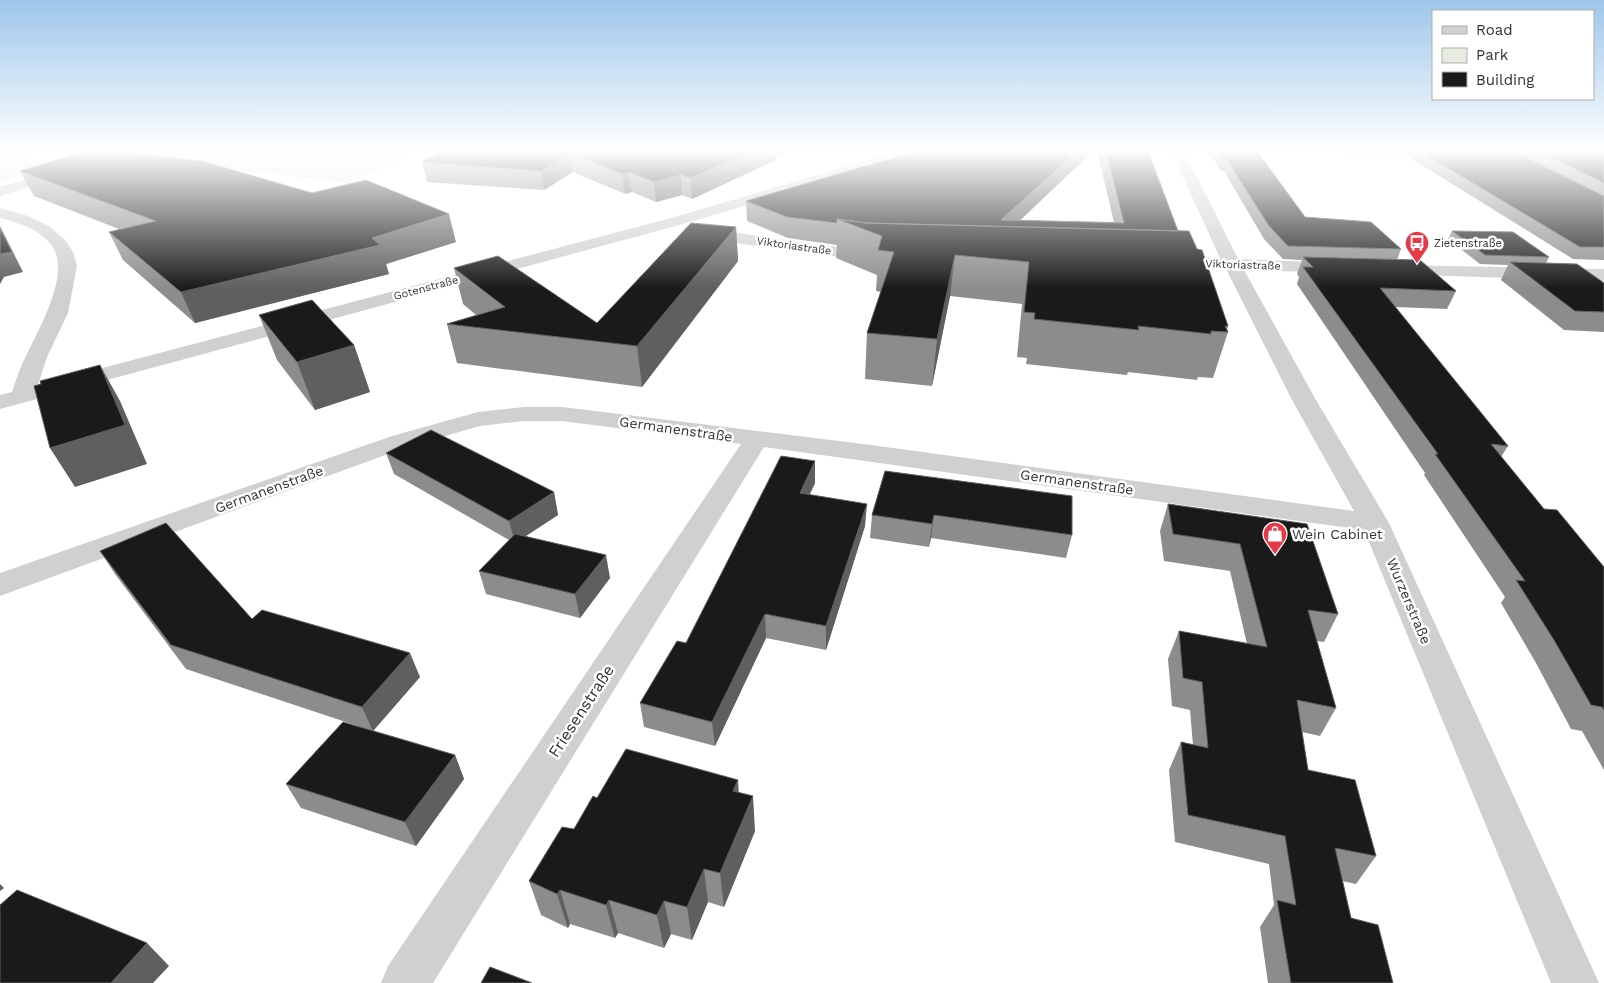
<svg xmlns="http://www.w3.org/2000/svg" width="1604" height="983" viewBox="0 0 1604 983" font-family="'Work Sans',sans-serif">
	<rect width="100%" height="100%" fill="#fff"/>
	<!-- green -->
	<path fill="#e6ecdf" d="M 0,151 L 44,151 L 20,159 L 65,163 L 0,182 Z
		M 151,151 L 420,151 L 348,183 L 151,159 L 146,155 Z
		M 1247,151 L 1437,151 L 1452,160 Z"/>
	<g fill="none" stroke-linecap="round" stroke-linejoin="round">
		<!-- minor -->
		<path fill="#d0d0d0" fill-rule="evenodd" d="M 72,151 L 94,151 L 97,152 L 100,158 L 98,161 L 70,175 L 0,196 L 0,187 L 60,169 L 84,157 L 73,154 Z
			M 899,151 L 921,151 L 920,154 L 683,224 L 0,409 L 0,395 L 12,392 C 16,380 20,367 26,356 C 38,331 66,282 56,254 C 48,232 21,223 0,218 L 0,208 L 28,216 L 49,226 L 66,241 L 74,254 L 77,266 L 68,313 L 47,357 L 38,385 L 671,218 Z
			M 1171,151 L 1184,151 L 1238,259 L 1338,263 L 1344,264 L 1347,268 L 1344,272 L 1338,273 L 1244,270 L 1316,400 L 1389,523 L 1599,983 L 1551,983 L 1364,530 L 764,447 L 433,983 L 381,983 L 388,966 L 741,444 L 562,421 L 524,421 L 480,426 L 410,446 L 0,596 L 0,573 L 392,436 L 478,412 L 524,407 L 562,407 L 871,445 L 1354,511 L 1292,400 L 1226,269 L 1168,267 L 1162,266 L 1159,262 L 1162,258 L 1168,257 L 1220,258 Z
			M 700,226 L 711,229 L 812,244 L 873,250 L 879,251 L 882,255 L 879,259 L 873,260 L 812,254 L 708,239 L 694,235 L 692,231 L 694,227 Z
			M 1396,265 L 1604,269 L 1604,281 L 1390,274 L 1387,270 L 1390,266 Z"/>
	</g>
	<!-- wall -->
	<path fill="#8c8c8c" d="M 443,151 L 786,151 L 776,156 L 776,160 L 692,199 L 682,195 L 656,202 L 632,192 L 625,194 L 573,172 L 544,190 L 427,182 L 422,162 Z
		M 917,151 L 1093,151 L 1020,220 L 1114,222 L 1097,151 L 1148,151 L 1178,231 L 1228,326 L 1227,330 L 1228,332 L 1213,378 L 1198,377 L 1197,380 L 1128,372 L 1127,375 L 1026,364 L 1027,358 L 1017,357 L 1022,304 L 950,296 L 932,386 L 865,379 L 867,333 L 881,292 L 876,291 L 877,275 L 836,258 L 837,245 L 788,238 L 747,221 L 746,201 Z
		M 1208,151 L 1257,151 L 1305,217 L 1401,249 L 1397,260 L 1456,291 L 1447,309 L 1395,307 L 1508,446 L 1501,457 L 1544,509 L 1604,567 L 1604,770 L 1582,731 L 1571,729 L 1536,663 L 1501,603 L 1505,597 L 1424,475 L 1425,473 L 1297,284 L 1299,277 L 1297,274 L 1302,260 L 1283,259 L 1264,239 L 1224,171 L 1221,171 Z
		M 1399,151 L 1602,151 L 1604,152 L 1604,260 L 1573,259 Z
		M 20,171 L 456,242 L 386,264 L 389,274 L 195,323 L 123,260 L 109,232 L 119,229 L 34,196 Z
		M 736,227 L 738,261 L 642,387 L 457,363 L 447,324 L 476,315 L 463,304 L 454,268 L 597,323 Z
		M 1452,231 L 1549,257 L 1546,263 L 1604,283 L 1604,332 L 1564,330 L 1501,280 L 1508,265 L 1480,264 L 1448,239 Z
		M 259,315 L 354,345 L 370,392 L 315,410 L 277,360 Z
		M 386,453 L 554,492 L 558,515 L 526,536 L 610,578 L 580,618 L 486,594 L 479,571 L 509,540 L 394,474 Z
		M 815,461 L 815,483 L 809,495 L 865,526 L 826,650 L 766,638 L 715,746 L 644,727 L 640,703 L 686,643 Z
		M 885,471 L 1072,535 L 1066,558 L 931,538 L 929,547 L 870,538 L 872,515 Z
		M 1168,504 L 1307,524 L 1338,614 L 1324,642 L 1317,641 L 1336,708 L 1320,736 L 1302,732 L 1308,770 L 1376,856 L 1356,884 L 1342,881 L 1351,918 L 1393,983 L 1268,983 L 1260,927 L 1274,905 L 1269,864 L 1175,842 L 1169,770 L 1181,742 L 1193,745 L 1190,710 L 1172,706 L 1168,659 L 1179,631 L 1247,644 L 1230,571 L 1164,561 L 1160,531 Z
		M 100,551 L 252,619 L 420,677 L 373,731 L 186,669 L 115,574 Z
		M 455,755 L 464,779 L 416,846 L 301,808 L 286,784 Z
		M 739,792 L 755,831 L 724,907 L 708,902 L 692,940 L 671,934 L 664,948 L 618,933 L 615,938 L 570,924 L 568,928 L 541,915 L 529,881 L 574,829 L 597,798 Z"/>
	<!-- shaded-wall -->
	<path fill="#5f5f5f" d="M 753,151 L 786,151 L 776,156 L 776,160 L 692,199 L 690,178 Z
		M 1077,151 L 1093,151 L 1010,230 L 1001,220 Z
		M 570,153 L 573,172 L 544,190 L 541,171 Z
		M 629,172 L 632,192 L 625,194 L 622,174 Z
		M 681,175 L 682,195 L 656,202 L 654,182 Z
		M 449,214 L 456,242 L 386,264 L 389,274 L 195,323 L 181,292 L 372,238 Z
		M 0,226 L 23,272 L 4,277 L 0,284 Z
		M 736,227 L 738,261 L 642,387 L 637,346 Z
		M 955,255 L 950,296 L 932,386 L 937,339 Z
		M 354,345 L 370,392 L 315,410 L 297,362 Z
		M 100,365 L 120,401 L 147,464 L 75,487 L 50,448 Z
		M 815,461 L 815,483 L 800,516 L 800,493 Z
		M 554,492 L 558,515 L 515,543 L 509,521 Z
		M 867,504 L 865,526 L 826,650 L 826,626 Z
		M 934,515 L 931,538 L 929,547 L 932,524 Z
		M 606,555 L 610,578 L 580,618 L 575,594 Z
		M 765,614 L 766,638 L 715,746 L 712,722 Z
		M 410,653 L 420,677 L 373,731 L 362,707 Z
		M 455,755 L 464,779 L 416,846 L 405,822 Z
		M 738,780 L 740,814 L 733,791 Z
		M 753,796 L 755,831 L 724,907 L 720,873 Z
		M 704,869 L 708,902 L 692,940 L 687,907 Z
		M 0,884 L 4,888 L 0,891 Z
		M 560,890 L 570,924 L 568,928 L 557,894 Z
		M 609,900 L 618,933 L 615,938 L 606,905 Z
		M 664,901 L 671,934 L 664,948 L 657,915 Z
		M 147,943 L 169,966 L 153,983 L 111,983 Z"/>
	<!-- building -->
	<path fill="#1a1a1a" stroke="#5f5f5f" d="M 87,151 L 117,151 L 202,161 L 312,193 L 366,180 L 449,214 L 372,238 L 380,245 L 181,292 L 109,232 L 156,221 L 20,171 Z
		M 443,151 L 753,151 L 690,178 L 681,175 L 654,182 L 629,172 L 622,174 L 570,153 L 541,171 L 422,162 Z
		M 917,151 L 1077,151 L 1001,220 L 1124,223 L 1106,151 L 1148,151 L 1178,231 L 866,223 L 837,219 L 837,223 L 787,217 L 746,201 Z
		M 1218,151 L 1257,151 L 1305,217 L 1371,222 L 1401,249 L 1288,246 L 1269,226 L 1227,160 L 1224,160 Z
		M 1419,151 L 1513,151 L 1604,196 L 1604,247 L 1580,247 Z
		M 1538,151 L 1602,151 L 1604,152 L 1604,183 Z
		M 837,219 L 866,223 L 1189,231 L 1197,249 L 1202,250 L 1228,326 L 1225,326 L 1228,332 L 1211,331 L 1211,334 L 1138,326 L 1139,330 L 1034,319 L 1035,313 L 1024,312 L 1029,262 L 955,255 L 937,339 L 867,333 L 894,252 L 878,250 L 882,236 Z
		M 691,223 L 736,227 L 637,346 L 447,324 L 505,307 L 454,268 L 498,256 L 597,323 Z
		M 0,228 L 12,252 L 0,254 Z
		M 1452,231 L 1513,232 L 1549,257 L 1485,255 Z
		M 1303,257 L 1420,260 L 1456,291 L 1380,288 L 1508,446 L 1491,444 L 1544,509 L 1557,510 L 1604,567 L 1604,710 L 1602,707 L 1591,705 L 1554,640 L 1516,580 L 1525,581 L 1435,454 L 1438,454 L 1303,267 L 1313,267 Z
		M 1510,262 L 1577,264 L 1604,283 L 1604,312 L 1575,311 Z
		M 312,300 L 354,345 L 297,362 L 259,315 Z
		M 100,365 L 125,425 L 50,448 L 34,386 L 41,384 L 40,381 Z
		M 431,430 L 554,492 L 509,521 L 386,453 Z
		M 781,456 L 815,461 L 800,493 L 867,504 L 826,626 L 765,614 L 712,722 L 640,703 L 677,641 L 686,643 Z
		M 885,471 L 1072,496 L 1072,535 L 934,515 L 932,524 L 872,515 Z
		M 1168,504 L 1307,524 L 1338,614 L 1308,610 L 1336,708 L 1297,700 L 1308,770 L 1355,780 L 1376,856 L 1335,848 L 1351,918 L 1378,925 L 1393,983 L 1291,983 L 1277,900 L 1296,905 L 1285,836 L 1188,815 L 1181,742 L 1208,748 L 1202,682 L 1183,678 L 1179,631 L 1267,647 L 1240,544 L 1173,534 Z
		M 166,523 L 252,619 L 262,610 L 410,653 L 362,707 L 171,645 L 100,551 Z
		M 515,534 L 606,555 L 575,594 L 479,571 Z
		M 343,722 L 455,755 L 405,822 L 286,784 Z
		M 626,749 L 738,780 L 733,791 L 753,796 L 720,873 L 704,869 L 687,907 L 664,901 L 657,915 L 609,900 L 606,905 L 560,890 L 557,894 L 529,881 L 562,827 L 574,829 L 593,796 L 597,798 Z
		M 17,890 L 147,943 L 111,983 L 0,983 L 0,905 Z
		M 490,967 L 532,983 L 481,983 Z"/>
	<!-- sky -->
	<linearGradient id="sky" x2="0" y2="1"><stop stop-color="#9ec6ea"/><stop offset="0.52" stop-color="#fff"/><stop offset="1" stop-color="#fff" stop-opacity="0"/></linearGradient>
	<rect width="1604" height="289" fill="url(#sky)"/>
	<!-- icons -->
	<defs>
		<symbol id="bus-pin" viewBox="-11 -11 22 30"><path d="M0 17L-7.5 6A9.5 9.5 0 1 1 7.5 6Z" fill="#e63946" stroke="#fff"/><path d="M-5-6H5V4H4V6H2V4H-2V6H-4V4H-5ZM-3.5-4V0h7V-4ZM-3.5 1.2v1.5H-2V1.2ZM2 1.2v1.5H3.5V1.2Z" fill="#fff"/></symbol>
		<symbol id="shop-pin" viewBox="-11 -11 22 30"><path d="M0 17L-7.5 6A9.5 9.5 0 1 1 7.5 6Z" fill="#e63946" stroke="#fff"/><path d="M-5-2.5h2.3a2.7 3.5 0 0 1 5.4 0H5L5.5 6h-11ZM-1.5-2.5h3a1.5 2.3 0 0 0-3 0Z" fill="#fff"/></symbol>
	</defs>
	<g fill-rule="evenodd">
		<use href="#bus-pin" x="1403" y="229" width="28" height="38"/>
		<use href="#shop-pin" x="1261" y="520" width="28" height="38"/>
	</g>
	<g text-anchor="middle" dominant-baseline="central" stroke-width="5" stroke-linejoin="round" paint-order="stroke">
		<!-- far-poi labels -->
		<g font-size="11" fill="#333" stroke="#fff" text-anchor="start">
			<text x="1434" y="243">Zietenstraße</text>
		</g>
		<!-- far-street labels -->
		<g font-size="11" fill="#333" stroke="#fff">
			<text transform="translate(794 246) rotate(8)">Viktoriastraße</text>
			<text transform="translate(1243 265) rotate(2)">Viktoriastraße</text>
			<text transform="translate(426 288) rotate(-15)">Gotenstraße</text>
		</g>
		<!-- street labels -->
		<g font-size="14" fill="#333" stroke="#fff">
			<text transform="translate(676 429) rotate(8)">Germanenstraße</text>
			<text transform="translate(1077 482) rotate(8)">Germanenstraße</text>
			<text transform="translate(269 489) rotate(-20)">Germanenstraße</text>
			<text transform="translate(1409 601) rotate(67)">Wurzerstraße</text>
		</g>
		<!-- poi labels -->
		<g font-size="14" fill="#333" stroke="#fff" text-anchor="start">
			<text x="1292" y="534">Wein Cabinet</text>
		</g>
		<!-- near-street labels -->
		<g font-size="16" fill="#333" stroke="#fff">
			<text transform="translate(581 711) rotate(-57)">Friesenstraße</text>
		</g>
	</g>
	<!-- legend -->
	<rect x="1432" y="10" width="162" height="90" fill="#ffffff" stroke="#adadad"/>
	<rect x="1442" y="26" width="25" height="8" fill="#d0d0d0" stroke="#adadad"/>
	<text x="1476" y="35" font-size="15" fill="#333333">Road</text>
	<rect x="1442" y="48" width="25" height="15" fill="#e6ecdf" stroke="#adadad"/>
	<text x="1476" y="60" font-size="15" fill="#333333">Park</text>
	<rect x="1442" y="72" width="25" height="15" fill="#1a1a1a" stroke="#adadad"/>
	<text x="1476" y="85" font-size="15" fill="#333333">Building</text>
</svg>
